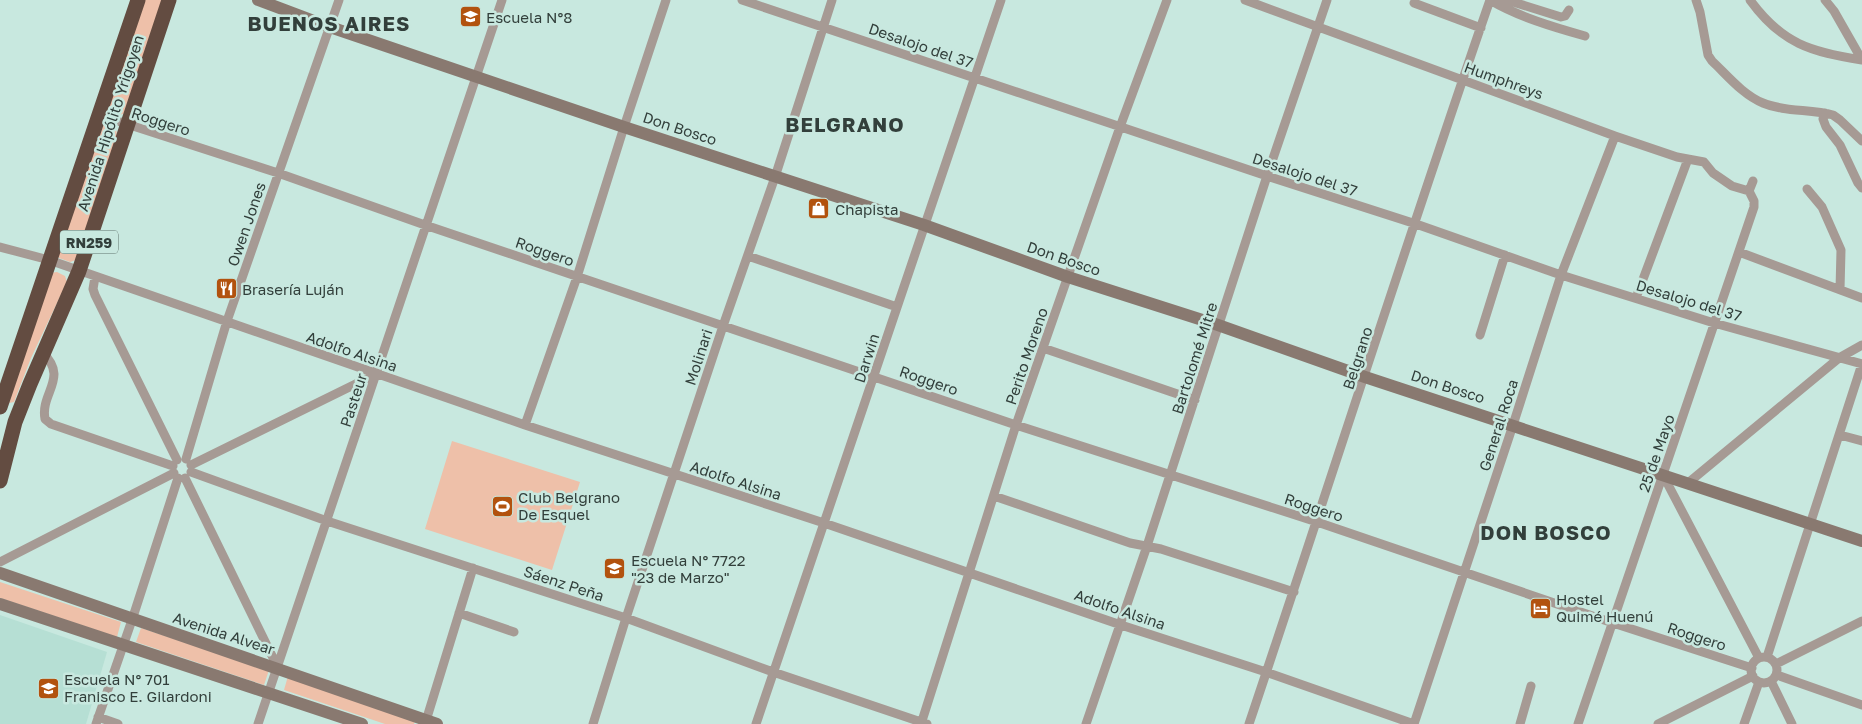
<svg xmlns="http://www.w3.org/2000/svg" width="1862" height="724" viewBox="0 0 1862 724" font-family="'Golos Text',sans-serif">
	<rect width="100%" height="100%" fill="#c8e8df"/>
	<!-- built -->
	<path fill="#b6dfd4" d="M 0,615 L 107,652 L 86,724 L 0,724 Z"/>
	<!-- green -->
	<path fill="#eec0a9" d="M 141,0 L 163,0 L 125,113 L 120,115 L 109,110 L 107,105 Z
		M 104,124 L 116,128 L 117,135 L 76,260 L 70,262 L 59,258 L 56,253 Z
		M 57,272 L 65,276 L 67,282 L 31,358 L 14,402 L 9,403 L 50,273 Z
		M 452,441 L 580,482 L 552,570 L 425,529 Z
		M 0,582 L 121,622 L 117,637 L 0,598 Z
		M 141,628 L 269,670 L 264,685 L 136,642 Z
		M 288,676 L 416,719 L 414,724 L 385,724 L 284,690 Z"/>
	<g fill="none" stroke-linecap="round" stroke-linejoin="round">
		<!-- street -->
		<path stroke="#a69a94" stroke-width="9" d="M 742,0 L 1267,176 L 1416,224 L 1561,275 L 1714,323 L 1862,364
			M 1245,0 L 1615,136 L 1677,157 L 1704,162 L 1713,173 L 1732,186 L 1749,191
			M 1502,0 L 1510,1 L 1561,17 L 1565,16 L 1569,10
			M 1696,0 L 1700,12 L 1708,55 L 1712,61 C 1727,75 1743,95 1763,103 C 1784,112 1810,109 1833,115 L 1840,120 L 1862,141
			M 1750,0 C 1782,44 1811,52 1862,60
			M 1825,0 L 1834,11 L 1862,60
			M 1414,3 L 1481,28
			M 1825,113 L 1823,119 L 1826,127 L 1840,145 L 1858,183 L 1862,188
			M 99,115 L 278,173 L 425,225 L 1016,425 L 1317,522 L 1613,623 L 1752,668
			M 1807,189 L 1822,207 L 1841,250 L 1840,290
			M 1749,191 L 1753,181
			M 0,247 L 49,260 L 525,425 L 824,523 L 1121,625 L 1266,672 L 1414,724 L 1513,425 L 1561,275 L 1615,136
			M 1739,252 L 1862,298
			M 748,256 L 897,307
			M 95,277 L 93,289 L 95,295 L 177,460
			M 1636,298 L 1688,159
			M 1480,335 L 1505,255
			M 1043,348 L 1195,400
			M 43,353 C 69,378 40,393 45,419 L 51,424 L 173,466
			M 525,425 L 577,277 L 624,127 L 666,0
			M 1840,435 L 1862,441
			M 186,459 L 227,321 L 339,0
			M 191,465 L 376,374
			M 191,472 L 327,521 L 626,618 L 773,672 L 927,724
			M 1663,475 L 1759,658
			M 185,478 L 278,668
			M 1688,483 L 1839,358 L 1862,345
			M 994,496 L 1130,543 L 1161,549 L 1294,592
			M 0,562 L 174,473
			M 459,613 L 514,632
			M 1767,657 L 1862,364
			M1751 670a13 13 0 1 1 26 0a13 13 0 1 1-26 0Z
			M 1776,664 L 1862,621
			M 1777,675 L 1862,705
			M 1771,681 L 1792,724
			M 98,717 L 118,724
			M 96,724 L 132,620 L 178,478
			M 258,724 L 502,0
			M 425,724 L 473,568
			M 593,724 L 626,618 L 723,326 L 775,177 L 832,0
			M 756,724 L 1001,0
			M 921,724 L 1016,425 L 1120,127 L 1167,0
			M 1086,724 L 1147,546 L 1267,176 L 1327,0
			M 1249,724 C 1330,483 1407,240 1490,0 C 1519,17 1553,27 1585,36
			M 1520,724 L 1531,686
			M 1578,724 L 1754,207 L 1754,201 L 1749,191
			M 1658,724 L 1753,676
			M 1744,724 L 1759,682"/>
		<!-- secondary -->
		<path stroke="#897970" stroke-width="12" d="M 258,0 L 330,27 L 624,127 L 924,225 L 1068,277 L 1218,325 L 1365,377 L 1862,541
			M 0,573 L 437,724
			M 0,604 L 362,724"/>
		<!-- highway -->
		<path stroke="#634c41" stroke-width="15" d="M 0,407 L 138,0
			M 0,481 L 15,422 L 30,384 L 79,271 L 169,0"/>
	</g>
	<!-- icons -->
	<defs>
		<symbol id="school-square" viewBox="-11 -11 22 22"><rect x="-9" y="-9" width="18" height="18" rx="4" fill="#b2520e" stroke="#c8e8df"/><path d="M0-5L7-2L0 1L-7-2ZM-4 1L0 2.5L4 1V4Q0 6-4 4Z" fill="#fff"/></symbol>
		<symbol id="shop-square" viewBox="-11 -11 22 22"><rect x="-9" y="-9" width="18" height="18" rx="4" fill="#b2520e" stroke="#c8e8df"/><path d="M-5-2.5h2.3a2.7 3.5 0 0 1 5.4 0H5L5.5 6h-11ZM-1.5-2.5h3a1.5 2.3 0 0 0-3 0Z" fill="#fff"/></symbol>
		<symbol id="restaurant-square" viewBox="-11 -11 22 22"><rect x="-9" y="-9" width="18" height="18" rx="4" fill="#b2520e" stroke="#c8e8df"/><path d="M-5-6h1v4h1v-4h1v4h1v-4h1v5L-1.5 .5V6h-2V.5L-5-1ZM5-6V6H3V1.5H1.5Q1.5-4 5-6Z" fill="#fff"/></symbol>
		<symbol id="stadium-square" viewBox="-11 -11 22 22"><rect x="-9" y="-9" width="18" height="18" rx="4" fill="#b2520e" stroke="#c8e8df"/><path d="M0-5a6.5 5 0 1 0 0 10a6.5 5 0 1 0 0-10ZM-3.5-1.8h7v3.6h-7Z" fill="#fff"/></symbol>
		<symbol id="hotel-square" viewBox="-11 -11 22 22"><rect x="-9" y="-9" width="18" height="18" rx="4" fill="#b2520e" stroke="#c8e8df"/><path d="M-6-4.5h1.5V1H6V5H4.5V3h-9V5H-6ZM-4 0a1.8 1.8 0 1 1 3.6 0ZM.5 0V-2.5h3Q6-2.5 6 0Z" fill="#fff"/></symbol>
	</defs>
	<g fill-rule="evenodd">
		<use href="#school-square" x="458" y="4" width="25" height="25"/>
		<use href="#shop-square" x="806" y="196" width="25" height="25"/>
		<use href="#restaurant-square" x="214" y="276" width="25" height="25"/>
		<use href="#stadium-square" x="490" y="494" width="25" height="25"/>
		<use href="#school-square" x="602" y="556" width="25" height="25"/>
		<use href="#hotel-square" x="1528" y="596" width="25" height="25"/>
		<use href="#school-square" x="36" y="676" width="25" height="25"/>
	</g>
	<g text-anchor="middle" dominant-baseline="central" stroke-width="5" stroke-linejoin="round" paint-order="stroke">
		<!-- shield labels -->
		<rect fill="#c8e8df" stroke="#5f726c" stroke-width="1" x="60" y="230.5" width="58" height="23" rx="4"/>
		<g font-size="14" font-weight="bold" fill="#323f3b">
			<text x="89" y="242">RN259</text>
		</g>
		<!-- poi labels -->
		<g font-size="15" fill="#323f3b" stroke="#c8e8df" text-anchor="start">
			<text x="486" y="17">Escuela N°8</text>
			<text x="835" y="209">Chapista</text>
			<text x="242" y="289">Brasería Luján</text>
			<text x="518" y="497">Club Belgrano<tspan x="518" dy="17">De Esquel</tspan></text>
			<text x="631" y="560">Escuela N° 7722<tspan x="631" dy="17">"23 de Marzo"</tspan></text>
			<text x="1556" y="599">Hostel<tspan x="1556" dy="17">Quimé Huenú</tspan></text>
			<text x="64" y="679">Escuela N° 701<tspan x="64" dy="17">Franisco E. Gilardoni</tspan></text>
		</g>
		<!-- street labels -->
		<g font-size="15" fill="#323f3b" stroke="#c8e8df">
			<text transform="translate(921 45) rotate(19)">Desalojo del 37</text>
			<text transform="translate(1504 80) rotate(20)">Humphreys</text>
			<text transform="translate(161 121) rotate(18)">Roggero</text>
			<text transform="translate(110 123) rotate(-72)">Avenida Hipólito Yrigoyen</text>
			<text transform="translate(680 128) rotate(18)">Don Bosco</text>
			<text transform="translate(1305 174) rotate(18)">Desalojo del 37</text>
			<text transform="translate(246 224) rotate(-71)">Owen Jones</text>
			<text transform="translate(545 251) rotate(19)">Roggero</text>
			<text transform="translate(1064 258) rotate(19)">Don Bosco</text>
			<text transform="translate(1689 300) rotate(17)">Desalojo del 37</text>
			<text transform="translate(352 351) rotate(19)">Adolfo Alsina</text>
			<text transform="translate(1026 356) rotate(-71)">Perito Moreno</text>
			<text transform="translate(698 357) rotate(-72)">Molinari</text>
			<text transform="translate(866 358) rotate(-72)">Darwin</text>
			<text transform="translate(1194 358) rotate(-72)">Bartolomé Mitre</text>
			<text transform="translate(1357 358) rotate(-72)">Belgrano</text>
			<text transform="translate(929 380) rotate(19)">Roggero</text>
			<text transform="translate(1448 386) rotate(18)">Don Bosco</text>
			<text transform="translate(353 400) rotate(-72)">Pasteur</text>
			<text transform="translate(1498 425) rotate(-72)">General Roca</text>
			<text transform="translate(1656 453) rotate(-71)">25 de Mayo</text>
			<text transform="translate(736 480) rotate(18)">Adolfo Alsina</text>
			<text transform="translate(1314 507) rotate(18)">Roggero</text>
			<text transform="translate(564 583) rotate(18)">Sáenz Peña</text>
			<text transform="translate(1120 609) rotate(19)">Adolfo Alsina</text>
			<text transform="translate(224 633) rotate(18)">Avenida Alvear</text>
			<text transform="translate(1697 636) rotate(18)">Roggero</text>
		</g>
		<!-- district labels -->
		<g font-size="20" font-weight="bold" letter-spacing="1" fill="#323f3b" stroke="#c8e8df">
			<text x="329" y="23">BUENOS AIRES</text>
			<text x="845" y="124">BELGRANO</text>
			<text x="1546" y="532">DON BOSCO</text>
		</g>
	</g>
</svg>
